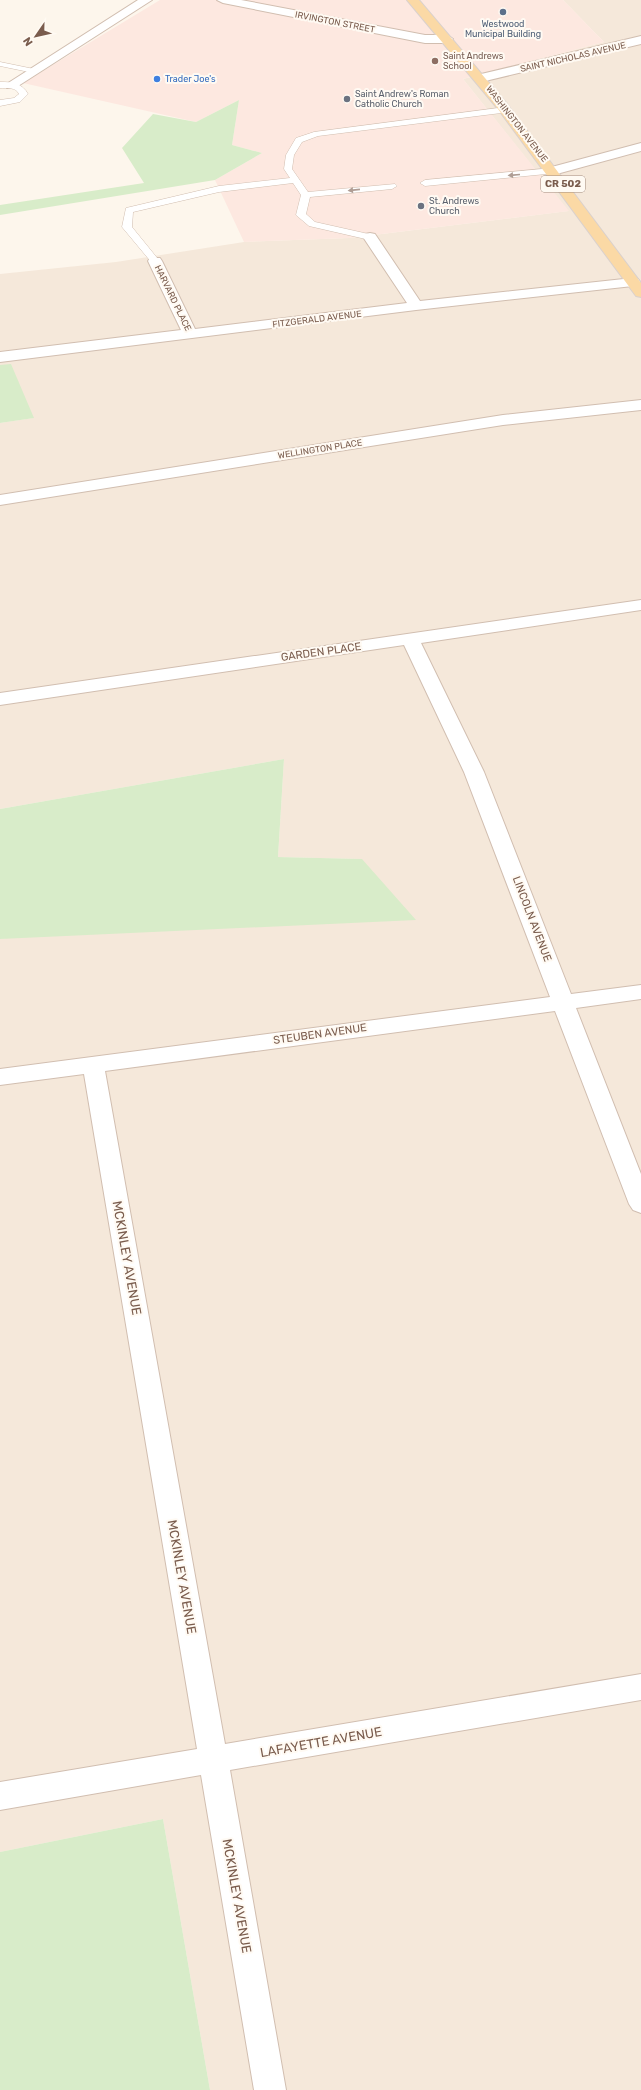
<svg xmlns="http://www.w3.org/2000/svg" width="641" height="2090" viewBox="0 0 641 2090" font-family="Rubik,sans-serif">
	<rect width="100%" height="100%" fill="#fdf6ec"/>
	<!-- residential -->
	<path fill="#f5e8da" d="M 563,0 L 641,0 L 641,2090 L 210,2090 L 163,1819 L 0,1852 L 0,939 L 362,859 L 278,857 L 284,759 L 0,809 L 0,423 L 33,418 L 0,365 L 0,274 L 116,262 L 244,242 L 349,238 L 568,211 L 463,79 L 604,42 Z"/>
	<!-- commercial -->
	<path fill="#fde8e0" d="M 160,0 L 563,0 L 604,42 L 463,79 L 569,211 L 349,238 L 244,242 L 215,180 L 262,153 L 232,145 L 239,100 L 196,122 L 23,83 Z"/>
	<!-- green -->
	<path fill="#d8ecc9" d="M 239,100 L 232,145 L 262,153 L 215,180 L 0,215 L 0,205 L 144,183 L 122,148 L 153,114 L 196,122 Z
		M 11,364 L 34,418 L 0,423 L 0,365 Z
		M 284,759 L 278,857 L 362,859 L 416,920 L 0,939 L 0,809 Z
		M 163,1819 L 210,2090 L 0,2090 L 0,1852 Z"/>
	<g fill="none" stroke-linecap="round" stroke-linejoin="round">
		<defs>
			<path id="service" d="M 0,62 L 34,69 L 38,71 L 34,73 L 0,66 Z
				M 0,82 C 12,82 22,83 28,94 L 20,102 L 0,106 L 0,100 L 14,98 L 19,94 C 16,87 7,88 0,88 Z
				M 506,107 L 509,108 L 509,112 L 318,136 L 302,142 L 294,155 L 292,169 L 308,192 L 395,184 L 397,186 L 392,189 L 310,197 L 306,214 L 315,222 L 373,235 L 373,239 L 370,240 L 309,226 L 296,215 L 301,195 L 293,183 L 219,192 L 133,212 L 132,227 L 158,259 L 158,263 L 152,263 L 122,227 L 126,208 L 219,186 L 290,178 L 284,169 L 286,155 L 296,138 L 314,132 Z
				M 553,168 L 557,171 L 556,173 L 425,186 L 420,183 L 425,180 Z"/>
			<path id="minor" d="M 138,0 L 152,0 L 15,88 L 7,88 L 5,85 Z
				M 217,0 L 241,0 L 425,35 L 447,35 L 453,39 L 447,43 L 425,43 L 223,3 Z
				M 641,36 L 641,44 L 481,82 L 475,78 L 477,75 Z
				M 641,143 L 641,151 L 553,175 L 546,171 L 548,168 Z
				M 370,233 L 375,234 L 420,301 L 633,278 L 638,279 L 640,282 L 638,285 L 633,286 L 416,310 L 0,362 L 0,352 L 181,330 L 148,261 L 150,258 L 160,258 L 162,261 L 195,329 L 407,303 L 363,237 L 365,234 Z
				M 641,400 L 641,410 L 503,425 L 0,505 L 0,495 L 503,415 Z
				M 641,600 L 641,610 L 421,643 L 484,772 L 571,994 L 641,985 L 641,999 L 576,1008 L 641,1174 L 641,1213 L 633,1210 L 629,1204 L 555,1011 L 105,1071 L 225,1744 L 641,1674 L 641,1700 L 230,1770 L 286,2090 L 254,2090 L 201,1775 L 0,1810 L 0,1782 L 197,1749 L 84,1074 L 0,1085 L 0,1069 L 550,997 L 464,772 L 404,645 L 0,705 L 0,693 Z"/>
			<path id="primary" d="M 407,0 L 419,0 L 507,104 L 641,283 L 641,297 L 636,296 L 498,109 Z"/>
		</defs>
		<!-- service casing -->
		<use href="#service" stroke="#d1beb0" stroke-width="1"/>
		<!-- minor casing -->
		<use href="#minor" stroke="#d1beb0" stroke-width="2"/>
		<!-- primary casing -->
		<use href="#primary" stroke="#dad1cd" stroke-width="2"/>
		<!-- service -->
		<use href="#service" fill="#fff" fill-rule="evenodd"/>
		<!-- minor -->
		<use href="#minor" fill="#fff" fill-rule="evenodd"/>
		<!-- primary -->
		<use href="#primary" fill="#fbd9a5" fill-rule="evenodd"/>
	</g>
	<!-- one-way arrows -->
	<defs><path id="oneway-solid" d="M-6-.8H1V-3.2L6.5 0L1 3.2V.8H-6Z"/></defs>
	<g fill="#af9d94">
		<use href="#oneway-solid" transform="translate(514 175) rotate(175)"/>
		<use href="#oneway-solid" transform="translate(354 190) rotate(174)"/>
	</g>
	<!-- markers -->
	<circle fill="#5c6f8a" stroke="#fffaf3" stroke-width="1.5" cx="503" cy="12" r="4"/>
	<circle fill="#8d6e63" stroke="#fffaf3" stroke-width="1.5" cx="435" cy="61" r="4"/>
	<circle fill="#3f7fe0" stroke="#fffaf3" stroke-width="1.5" cx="157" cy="79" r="4"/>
	<g fill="#6b7280" stroke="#fffaf3" stroke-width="1.5">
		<circle cx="347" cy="99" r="4"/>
		<circle cx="421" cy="206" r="4"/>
	</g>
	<g text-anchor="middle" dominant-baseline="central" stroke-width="4" stroke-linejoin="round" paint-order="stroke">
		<!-- far-street labels -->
		<g font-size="9" fill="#7a5c4d" stroke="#fffaf3">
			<text transform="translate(335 22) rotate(11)">IRVINGTON STREET</text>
			<text transform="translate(573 57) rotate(-13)">SAINT NICHOLAS AVENUE</text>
			<text transform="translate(517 124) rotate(52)">WASHINGTON AVENUE</text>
			<text transform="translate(173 298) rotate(64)">HARVARD PLACE</text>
			<text transform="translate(317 319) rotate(-7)">FITZGERALD AVENUE</text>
			<text transform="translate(320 449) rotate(-9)">WELLINGTON PLACE</text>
		</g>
		<!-- far-service labels -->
		<g font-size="9" fill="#4e5e75" stroke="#fffaf3">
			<text x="503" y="24">Westwood<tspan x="503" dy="10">Municipal Building</tspan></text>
		</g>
		<!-- far-education labels -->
		<g font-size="9" fill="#785e54" stroke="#fffaf3" text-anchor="start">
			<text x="443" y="56">Saint Andrews<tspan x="443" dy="10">School</tspan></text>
		</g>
		<!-- far-shop labels -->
		<g font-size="9" fill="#366cbe" stroke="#fffaf3" text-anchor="start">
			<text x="165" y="79">Trader Joe's</text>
		</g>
		<!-- far-worship labels -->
		<g font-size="9" fill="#5b616d" stroke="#fffaf3" text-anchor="start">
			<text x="355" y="94">Saint Andrew's Roman<tspan x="355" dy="10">Catholic Church</tspan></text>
			<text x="429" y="201">St. Andrews<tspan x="429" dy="10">Church</tspan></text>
		</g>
		<!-- shield labels -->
		<rect fill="#fffaf3" stroke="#a28b7f" stroke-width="1" x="541" y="176" width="44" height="16" rx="3"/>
		<g font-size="10" font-weight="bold" fill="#7a5c4d">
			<text x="563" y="184">CR 502</text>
		</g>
		<!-- street labels -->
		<g font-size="11" fill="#7a5c4d" stroke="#fffaf3">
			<text transform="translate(321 652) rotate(-8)">GARDEN PLACE</text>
			<text transform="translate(532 919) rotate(69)">LINCOLN AVENUE</text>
			<text transform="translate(320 1034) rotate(-8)">STEUBEN AVENUE</text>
		</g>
		<!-- near-street labels -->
		<g font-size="13" fill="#7a5c4d" stroke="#fffaf3">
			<text transform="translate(127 1258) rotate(80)">MCKINLEY AVENUE</text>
			<text transform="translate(182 1577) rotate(80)">MCKINLEY AVENUE</text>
			<text transform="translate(321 1742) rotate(-10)">LAFAYETTE AVENUE</text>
			<text transform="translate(237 1896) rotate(80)">MCKINLEY AVENUE</text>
		</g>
	</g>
	<!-- north arrow -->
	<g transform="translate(36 36) rotate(236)" stroke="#fffaf3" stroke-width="3" paint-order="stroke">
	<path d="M0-3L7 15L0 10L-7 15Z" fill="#7a5c4d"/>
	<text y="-6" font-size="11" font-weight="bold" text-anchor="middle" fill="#7a5c4d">N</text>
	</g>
</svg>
